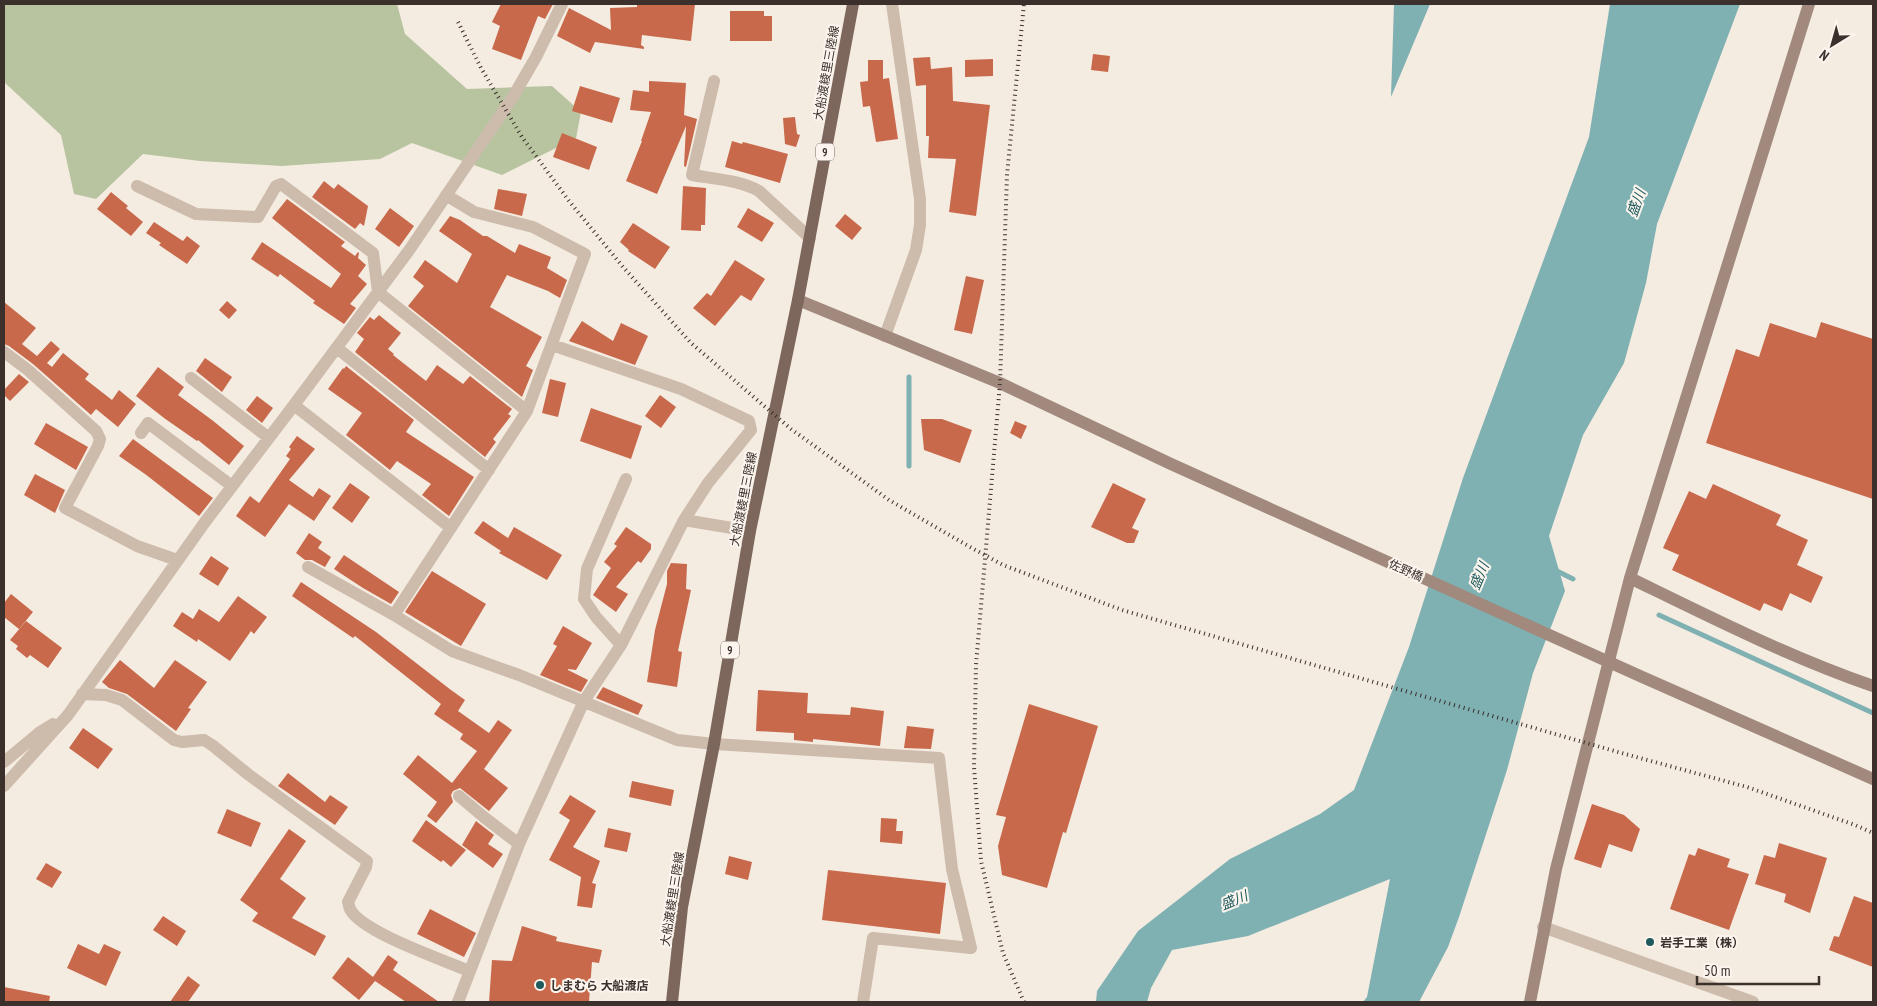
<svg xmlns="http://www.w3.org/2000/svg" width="1877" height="1006" viewBox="0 0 1877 1006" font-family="'PT Sans Narrow','Noto Sans JP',sans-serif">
	<rect width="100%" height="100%" fill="#f4ebe1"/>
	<!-- green -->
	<path fill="#b8c4a0" d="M 4,4 L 397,4 L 405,34 L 467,89 L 552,86 L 581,112 L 576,138 L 502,175 L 412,143 L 380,159 L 282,166 L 200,161 L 143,154 L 96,199 L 74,194 L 61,135 L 4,82 Z"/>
	<!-- water -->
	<path fill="#7fb0b2" d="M 1394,4 L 1430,4 L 1391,97 Z
		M 1610,4 L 1740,4 L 1657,224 L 1646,283 L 1624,363 L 1583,435 L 1549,536 L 1565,591 L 1533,673 L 1507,770 L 1459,917 L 1448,947 L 1419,1002 L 1363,1002 L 1367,997 L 1390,879 L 1248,936 L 1172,950 L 1151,988 L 1147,1002 L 1096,1002 L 1097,991 L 1138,931 L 1230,859 L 1320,814 L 1354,790 L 1409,647 L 1463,478 L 1589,137 Z"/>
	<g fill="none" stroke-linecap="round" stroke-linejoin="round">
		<!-- stream -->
		<path stroke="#7fb0b2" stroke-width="5" d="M 909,377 L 909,466
			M 1553,569 L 1573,579
			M 1659,615 L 1873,713"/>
	</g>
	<!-- building -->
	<path fill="#c8694b" d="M 501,4 L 553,4 L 545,19 L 538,16 L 521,60 L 492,49 L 500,26 L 492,22 Z
		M 637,4 L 695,4 L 691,41 L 642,35 L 641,45 L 644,47 L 644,49 L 595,42 L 590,53 L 557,36 L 569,8 L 611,30 L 610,8 L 637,7 Z
		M 730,11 L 764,11 L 764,16 L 772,16 L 772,41 L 730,41 Z
		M 1093,54 L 1110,56 L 1108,72 L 1091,70 Z
		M 930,57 L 931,69 L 952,67 L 953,101 L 990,105 L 976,216 L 949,212 L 956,159 L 928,158 L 929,136 L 926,136 L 926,85 L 916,86 L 913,58 Z
		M 993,59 L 993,76 L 965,77 L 965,60 Z
		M 868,60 L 883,60 L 883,79 L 889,78 L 898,139 L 876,142 L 870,106 L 863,107 L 860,82 L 868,81 Z
		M 649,81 L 686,83 L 684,115 L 697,119 L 686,167 L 684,166 L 686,126 L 657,194 L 626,181 L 642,141 L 641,141 L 651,112 L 630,110 L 633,90 L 649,92 Z
		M 580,86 L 620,98 L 612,123 L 572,111 Z
		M 795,117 L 797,134 L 800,135 L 796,147 L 785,144 L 783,118 Z
		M 562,133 L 597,147 L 589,170 L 553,157 Z
		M 732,141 L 742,144 L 743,142 L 788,154 L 780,183 L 725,167 Z
		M 324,181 L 334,189 L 338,184 L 368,206 L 364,226 L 360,223 L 355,229 L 312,197 Z
		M 683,186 L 706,188 L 705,225 L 701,225 L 701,231 L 681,230 Z
		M 498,189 L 527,194 L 522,216 L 494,209 Z
		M 111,192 L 128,206 L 126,208 L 143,222 L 131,236 L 97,209 Z
		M 287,199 L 345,242 L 341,246 L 355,256 L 358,252 L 359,253 L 358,258 L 366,265 L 358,276 L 367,284 L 350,304 L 356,308 L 344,324 L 313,303 L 315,301 L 280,274 L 278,277 L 251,259 L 262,242 L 331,288 L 341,274 L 272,218 Z
		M 390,208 L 414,226 L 399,247 L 375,229 Z
		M 748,208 L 774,223 L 762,242 L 737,227 Z
		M 845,214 L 862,228 L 852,240 L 835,226 Z
		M 450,216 L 460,220 L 483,236 L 487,236 L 515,253 L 519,244 L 551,257 L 547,268 L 567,280 L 560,298 L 548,291 L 507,275 L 490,307 L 542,337 L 526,366 L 533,370 L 522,397 L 408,306 L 424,286 L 413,277 L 425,260 L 457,283 L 472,254 L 439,231 Z
		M 154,222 L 183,241 L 187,236 L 200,246 L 187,264 L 159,245 L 161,243 L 146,233 Z
		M 633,223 L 670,247 L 655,269 L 628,251 L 629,250 L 620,242 Z
		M 735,260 L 765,279 L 751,301 L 741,295 L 715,326 L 693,308 L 707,293 L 711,296 Z
		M 966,276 L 984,280 L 972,334 L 954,330 Z
		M 227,301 L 237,310 L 229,319 L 219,310 Z
		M 4,302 L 36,328 L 22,344 L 37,356 L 51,341 L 60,349 L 47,363 L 52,367 L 63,353 L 89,374 L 85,379 L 112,400 L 119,390 L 136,404 L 118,427 L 96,409 L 91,415 L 33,364 L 9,346 L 4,344 Z
		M 379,315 L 401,333 L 388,349 L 394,354 L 393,355 L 426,381 L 437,365 L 463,384 L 470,376 L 512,409 L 508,414 L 511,416 L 493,439 L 496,442 L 485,457 L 355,352 L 364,339 L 357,333 L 370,317 L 374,320 Z
		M 582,321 L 613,341 L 621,323 L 648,336 L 635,365 L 569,341 Z
		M 1821,322 L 1873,339 L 1873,499 L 1706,443 L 1736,349 L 1759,357 L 1770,323 L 1816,338 Z
		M 205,358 L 232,377 L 222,392 L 196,371 Z
		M 346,366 L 414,420 L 406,432 L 474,477 L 449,516 L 422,495 L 431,484 L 397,461 L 390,470 L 346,435 L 362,413 L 328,389 L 343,368 L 344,369 Z
		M 158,367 L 184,387 L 178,395 L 212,420 L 244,446 L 229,465 L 198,440 L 197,441 L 164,418 L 136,396 Z
		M 19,374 L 29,382 L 10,401 L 4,395 L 4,390 Z
		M 550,379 L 566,383 L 558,417 L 542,413 Z
		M 660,395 L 676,407 L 661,428 L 645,416 Z
		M 257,396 L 273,408 L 262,423 L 246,410 Z
		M 591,408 L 642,426 L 631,459 L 580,441 Z
		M 921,419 L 942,419 L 972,430 L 960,463 L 924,450 Z
		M 1015,421 L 1027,426 L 1021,439 L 1010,433 Z
		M 46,423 L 88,447 L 76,470 L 34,444 Z
		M 297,436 L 315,449 L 289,480 L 313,497 L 319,488 L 331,496 L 314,521 L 289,504 L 265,537 L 236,516 L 250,496 L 259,503 L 290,459 L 286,456 L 291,449 L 289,447 Z
		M 133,439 L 213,498 L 199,516 L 145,474 L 119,456 Z
		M 35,474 L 65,490 L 55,513 L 24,495 Z
		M 350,483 L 370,497 L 352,523 L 332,508 Z
		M 1113,483 L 1146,499 L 1132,528 L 1139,531 L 1134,543 L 1127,543 L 1091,527 Z
		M 1713,484 L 1781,515 L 1776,525 L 1808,540 L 1797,565 L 1823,577 L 1811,603 L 1790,593 L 1782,611 L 1764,603 L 1760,611 L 1672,570 L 1679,555 L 1663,548 L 1689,491 L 1706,499 Z
		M 483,521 L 508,538 L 514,527 L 562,555 L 547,580 L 499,553 L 501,551 L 474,533 Z
		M 626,527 L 651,544 L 651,549 L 641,563 L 638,561 L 616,587 L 628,594 L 616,612 L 593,595 L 611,568 L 604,562 L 617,546 L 614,544 Z
		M 309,533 L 322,542 L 318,548 L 331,557 L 325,567 L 312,560 L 305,560 L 296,553 Z
		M 344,555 L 399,592 L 391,604 L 363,588 L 334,569 Z
		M 211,556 L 229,568 L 218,586 L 199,574 Z
		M 671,563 L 687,564 L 686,589 L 691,590 L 678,651 L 682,652 L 677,687 L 647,682 L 655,630 L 667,584 L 667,571 Z
		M 432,571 L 486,604 L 461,646 L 405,612 Z
		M 301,582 L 376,632 L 451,690 L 465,700 L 458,711 L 489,733 L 498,720 L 512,730 L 484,769 L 508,788 L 489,811 L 460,788 L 453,791 L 451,795 L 453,802 L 436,823 L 427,816 L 437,802 L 403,774 L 418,755 L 452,783 L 477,751 L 460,739 L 463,734 L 434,714 L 441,704 L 355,636 L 353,638 L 292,596 Z
		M 11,594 L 33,612 L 19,629 L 4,617 L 4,603 Z
		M 238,596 L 267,617 L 254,634 L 251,631 L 230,661 L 198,639 L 197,642 L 173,626 L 182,612 L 193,619 L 199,609 L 219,622 Z
		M 26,621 L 62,648 L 48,668 L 30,655 L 27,658 L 16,649 L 18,646 L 10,640 Z
		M 563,626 L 592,643 L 576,670 L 568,669 L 568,670 L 588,680 L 581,692 L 540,675 L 557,646 L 553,644 Z
		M 120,660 L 154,688 L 175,660 L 207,682 L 188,708 L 191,709 L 176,731 L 127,694 L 109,688 L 102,682 Z
		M 603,687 L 643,705 L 638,715 L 596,698 Z
		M 758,690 L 808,693 L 807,713 L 850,715 L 851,707 L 884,711 L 880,746 L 813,739 L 813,742 L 794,740 L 794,733 L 756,731 Z
		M 1029,704 L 1098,726 L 1066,833 L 1063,832 L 1047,888 L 1002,875 L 998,846 L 1006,817 L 996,815 Z
		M 907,726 L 934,729 L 931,749 L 904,748 Z
		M 83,728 L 113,749 L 98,769 L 69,748 Z
		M 288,773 L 325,802 L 330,795 L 348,807 L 335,825 L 278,786 Z
		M 632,781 L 674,790 L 671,806 L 629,797 Z
		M 570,795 L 596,811 L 573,847 L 600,861 L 592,883 L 596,884 L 592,908 L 577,906 L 581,877 L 549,860 L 570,820 L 559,813 Z
		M 1592,804 L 1624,815 L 1640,829 L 1632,852 L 1609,844 L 1601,868 L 1574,859 Z
		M 227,809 L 261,823 L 251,847 L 217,833 Z
		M 881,818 L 897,819 L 896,831 L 903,831 L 902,844 L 880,842 Z
		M 426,820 L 466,850 L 451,867 L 443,860 L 441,862 L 412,841 Z
		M 476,821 L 494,835 L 488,844 L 503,854 L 493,868 L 462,845 Z
		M 608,828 L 631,833 L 627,852 L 604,847 Z
		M 289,829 L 306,841 L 280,879 L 306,898 L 292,918 L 326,936 L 315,956 L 252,921 L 258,913 L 240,900 Z
		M 1779,843 L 1827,858 L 1810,913 L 1784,902 L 1786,894 L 1755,884 L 1764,855 L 1775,858 Z
		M 1698,848 L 1730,859 L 1727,867 L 1749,874 L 1729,930 L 1670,909 L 1689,854 L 1695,856 Z
		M 729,856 L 752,862 L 748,880 L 725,874 Z
		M 46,863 L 62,872 L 52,888 L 36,879 Z
		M 828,870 L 946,883 L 940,934 L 822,920 Z
		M 1854,896 L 1873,903 L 1873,967 L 1829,950 L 1834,936 L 1839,937 Z
		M 430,909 L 476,933 L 464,957 L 417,934 Z
		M 163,916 L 186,931 L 177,946 L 153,930 Z
		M 522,926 L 557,937 L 556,941 L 602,950 L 599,963 L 592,962 L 589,1002 L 489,1002 L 492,960 L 512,961 Z
		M 78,944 L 99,954 L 104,944 L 121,952 L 106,986 L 67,968 Z
		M 388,955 L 398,962 L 393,970 L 439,1002 L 406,1002 L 375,981 L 359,1000 L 332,978 L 348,957 L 373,977 Z
		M 188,976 L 200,985 L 188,1002 L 170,1002 Z
		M 4,987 L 50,996 L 49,1002 L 4,1002 Z"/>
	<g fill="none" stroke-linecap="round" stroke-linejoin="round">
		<!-- street -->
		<path stroke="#cdbbac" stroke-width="12" d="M 714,81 L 692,175 C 714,179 740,180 759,191 L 810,238
			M 137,186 L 196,214 L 258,217 L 276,186 L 281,184 L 373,253 L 378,292 L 527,411
			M 446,195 L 474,212 L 533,227 L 585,254 L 527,411 L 394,615 L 452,651 L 519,675 L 677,740 L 714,744 L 939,758 L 952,869 L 971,948 L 873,938 L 863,1002
			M 885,336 L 916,250 L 920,225 L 920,199 L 892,4
			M 552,345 L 681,389 L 749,421 L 751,430 L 708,483 L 684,520
			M 337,348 L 489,470
			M 4,352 L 28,370 L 96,431 L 100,439 L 98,446 L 65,508 L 137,546 L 177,560
			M 191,378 L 269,438
			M 294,405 L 451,528
			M 141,433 L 148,423 L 232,486
			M 308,567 L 394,615
			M 621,645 L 596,617 L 584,599 L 587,569 L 626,479
			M 82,694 L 106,695 L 122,700 L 174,740 L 182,742 L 204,740 L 212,745 L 249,775 L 367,861 L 366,867 L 348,902 C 349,904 349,907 350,909 C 361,932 444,960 469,971
			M 4,762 L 40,732 L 53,724
			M 4,786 L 68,715 L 205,522 L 294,405 L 410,249 L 514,95 L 536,57 L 562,4
			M 459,796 L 485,818 L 519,844
			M 1543,927 L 1753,1002
			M 458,1002 L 519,844 L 584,701 L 621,645 L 684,520 L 750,531"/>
		<!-- secondary -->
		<path stroke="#a18a7d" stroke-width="12" d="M 798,300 L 1000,383 L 1171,464 L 1640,676 L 1873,779
			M 1630,578 C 1710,617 1789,657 1873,686
			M 1530,1002 L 1556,869 L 1630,578 L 1809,4"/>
		<!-- primary -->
		<path stroke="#7d675c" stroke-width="12" d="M 672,1002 L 682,907 L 714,744 L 750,531 L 798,300 L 853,4"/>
		<!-- rail -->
		<path stroke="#3b302b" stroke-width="4" stroke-dasharray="1 4" stroke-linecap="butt" d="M 458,22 L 481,68 L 522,137 L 569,201 L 623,267 L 691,343 L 791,429 L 889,500 L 970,547 L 1003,565 L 1122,610 L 1625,754 L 1747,787 L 1855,825 L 1873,833
			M 1024,1002 L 1003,953 L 981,861 L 974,767 L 976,665 L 1000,383 L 1007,175 L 1024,4"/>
	</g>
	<!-- markers -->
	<g fill="#1f5a5e" stroke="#fbf5ee" stroke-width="2">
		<circle cx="1650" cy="942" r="5"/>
		<circle cx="540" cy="985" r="5"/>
	</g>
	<g text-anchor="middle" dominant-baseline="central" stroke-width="4" stroke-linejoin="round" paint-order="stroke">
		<!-- shield labels -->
		<g fill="#fbf5ee" stroke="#756b66" stroke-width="1">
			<rect x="816" y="143.5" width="18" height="17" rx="4"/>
			<rect x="721" y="641.5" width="18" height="17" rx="4"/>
		</g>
		<g font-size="11" font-weight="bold" fill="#3b302b">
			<text x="825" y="152">9</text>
			<text x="730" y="650">9</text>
		</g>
		<!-- street labels -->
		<g font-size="12" fill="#3b302b" stroke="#fbf5ee">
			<text transform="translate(826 73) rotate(-80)">大船渡綾里三陸線</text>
			<text transform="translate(743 499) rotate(-79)">大船渡綾里三陸線</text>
			<text transform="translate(1406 570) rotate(24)">佐野橋</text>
			<text transform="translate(672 899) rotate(-81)">大船渡綾里三陸線</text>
		</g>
		<!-- poi labels -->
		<g font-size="12" font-weight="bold" fill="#3b302b" stroke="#fbf5ee" text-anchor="start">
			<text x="1660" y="942">岩手工業（株）</text>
			<text x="550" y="985">しまむら 大船渡店</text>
		</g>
		<!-- water labels -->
		<g font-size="14" font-style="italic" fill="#1f5a5e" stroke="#fbf5ee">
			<text transform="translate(1636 203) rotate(-70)">盛川</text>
			<text transform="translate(1479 576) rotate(-67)">盛川</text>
			<text transform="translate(1234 900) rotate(-22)">盛川</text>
		</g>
	</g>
	<!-- border -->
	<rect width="1877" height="1006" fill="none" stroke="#3b302b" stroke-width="10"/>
	<!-- north arrow -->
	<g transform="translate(1832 45) rotate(217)" stroke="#fbf5ee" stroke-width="4" paint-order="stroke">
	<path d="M0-4L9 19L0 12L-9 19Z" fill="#3b302b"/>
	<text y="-8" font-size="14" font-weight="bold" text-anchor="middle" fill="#3b302b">N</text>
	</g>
	<!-- scale -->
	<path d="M1697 976v8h122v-8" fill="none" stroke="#3b302b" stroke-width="2.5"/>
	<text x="1704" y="976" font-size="15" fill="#3b302b" stroke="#fbf5ee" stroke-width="4" paint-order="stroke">50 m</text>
</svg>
